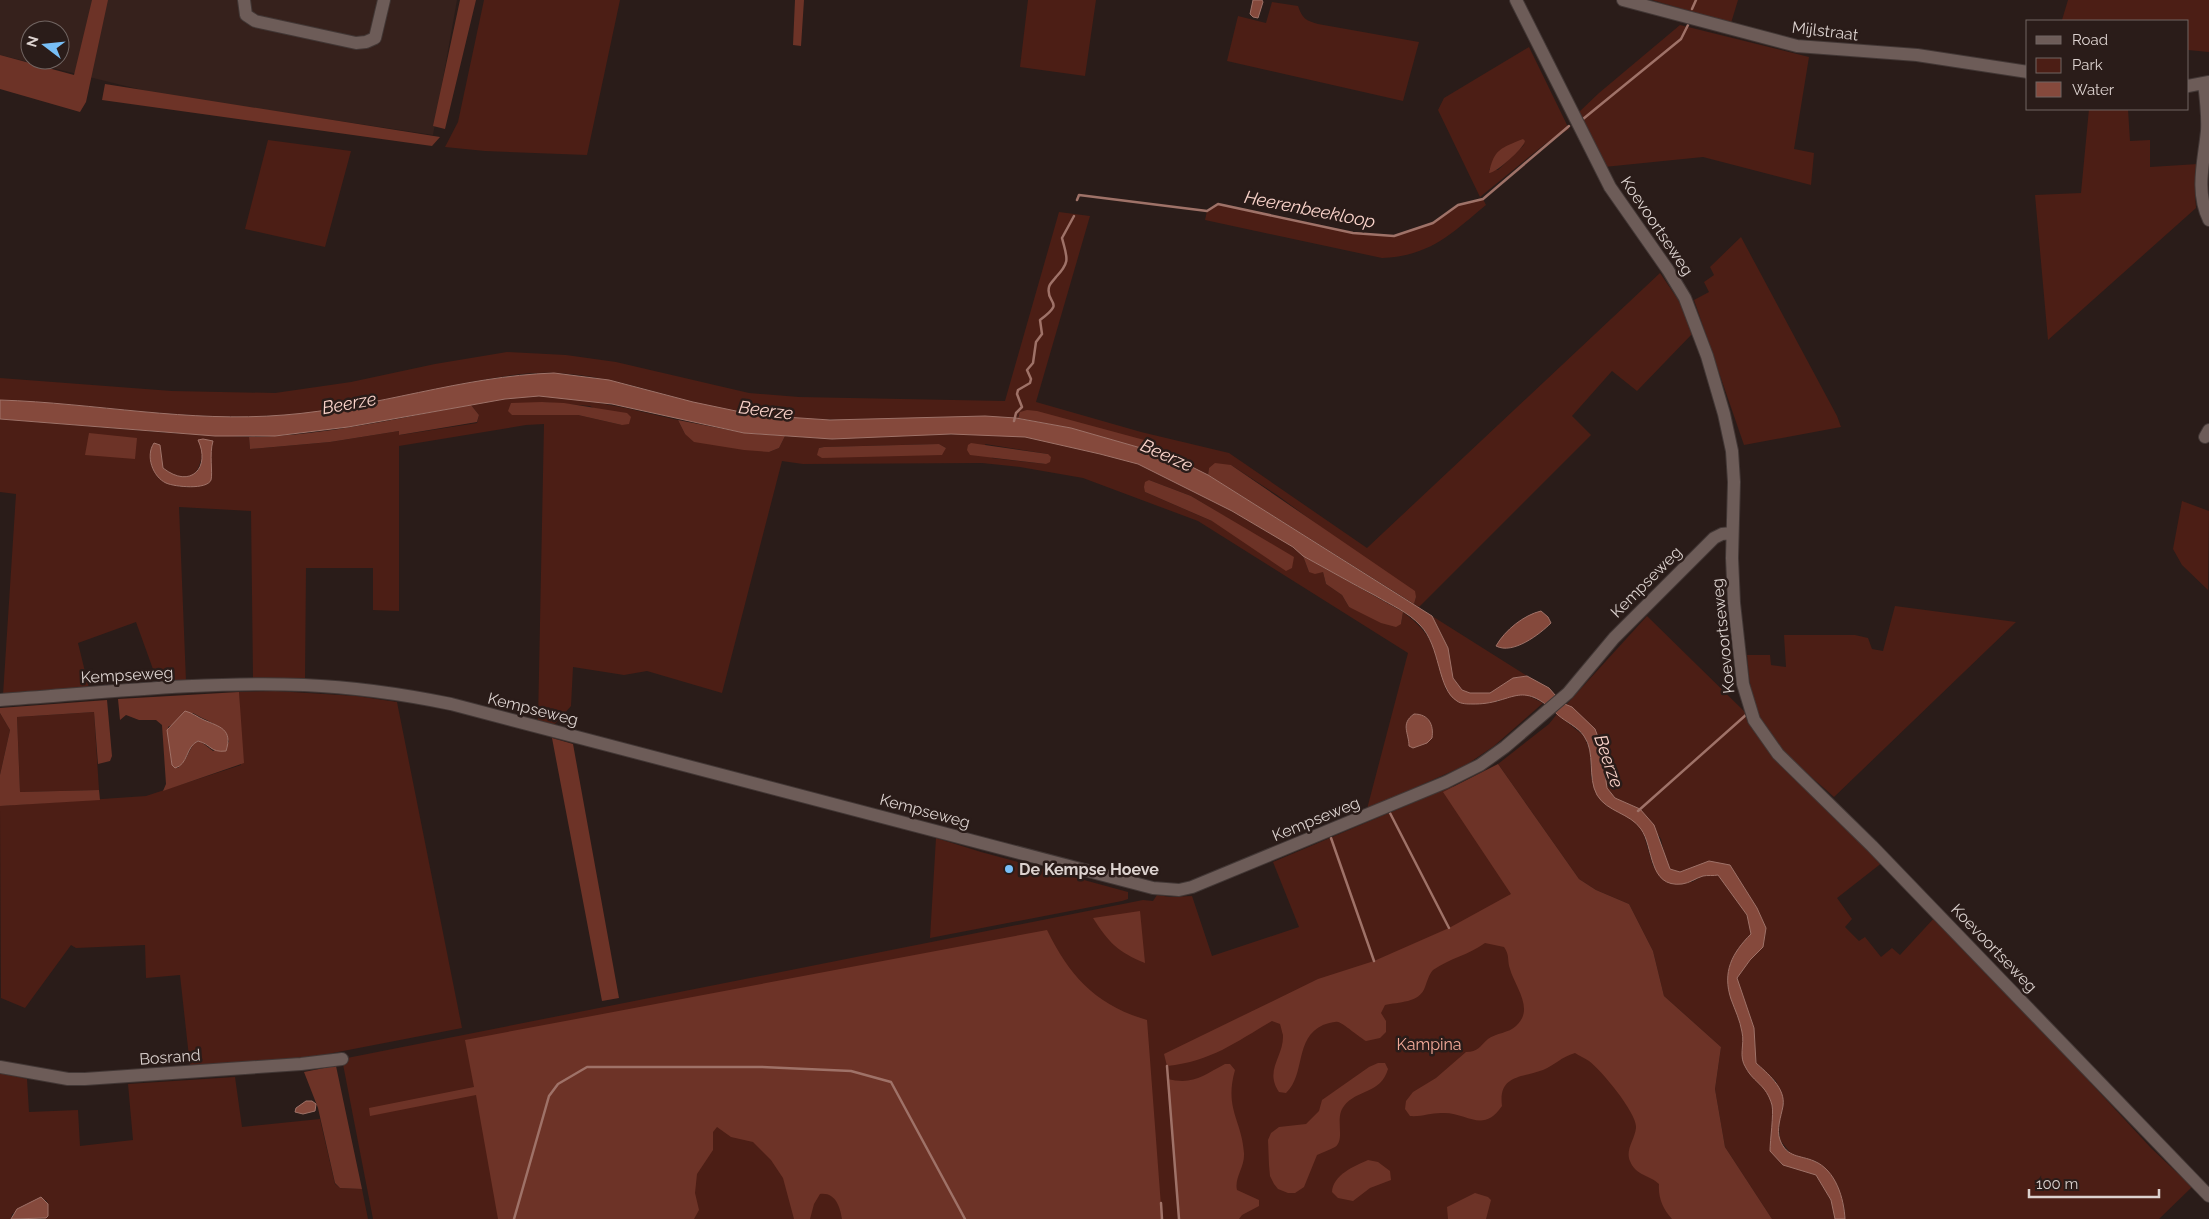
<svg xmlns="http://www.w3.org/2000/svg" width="2209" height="1219" viewBox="0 0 2209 1219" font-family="Raleway,sans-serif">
	<rect width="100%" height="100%" fill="#2a1c19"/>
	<!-- built -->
	<path fill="#36211c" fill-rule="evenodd" d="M 0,0 L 457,0 L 433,135 L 158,94 L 0,55 ZM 30,30 L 60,30 L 60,60 L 30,60 Z"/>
	<!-- green -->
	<path fill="#4c1e15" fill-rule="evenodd" d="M 484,0 L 620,0 L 587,155 L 485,151 L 445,147 L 458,122 Z
		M 1028,0 L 1096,0 L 1085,76 L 1020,67 Z
		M 1652,0 L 1738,0 L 1731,23 Z
		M 2068,0 L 2209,0 L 2209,52 L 2188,50 L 2188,21 L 2066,21 L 2062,20 Z
		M 1272,2 L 1298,6 C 1302,18 1306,21 1318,24 L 1419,42 L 1403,101 L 1227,61 L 1238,16 L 1266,23 Z
		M 1680,25 L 1809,57 L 1794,149 L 1814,153 L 1811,185 L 1703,157 L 1604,167 L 1577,114 L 1599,93 Z
		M 1529,47 L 1569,129 L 1545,144 L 1480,197 L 1438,110 L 1444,98 ZM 1525,144 L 1498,170 L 1489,170 L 1493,164 Z
		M 2089,109 L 2128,109 L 2130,141 L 2150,140 L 2150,167 L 2198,164 L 2195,195 L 2196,208 L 2048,340 L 2035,195 L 2081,193 Z
		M 268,140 L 351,151 L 325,247 L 245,229 Z
		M 1483,199 L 1486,205 C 1451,234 1430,256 1382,258 L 1205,220 L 1207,211 L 1218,204 L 1353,233 L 1394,236 L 1433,223 L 1458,205 Z
		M 1059,212 L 1090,216 L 1036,402 L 1141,432 L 1229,453 L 1367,548 L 1660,273 L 1683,307 L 1692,334 L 1637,391 L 1612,371 L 1572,416 L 1591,435 L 1419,607 L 1414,604 L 1416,597 L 1277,495 L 1231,465 L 1209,468 L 1208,475 L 1184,463 L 1148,450 L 1150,444 L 1018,415 L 1018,418 C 930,413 843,426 755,415 C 687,406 622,375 553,373 C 526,372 498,377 471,382 C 409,393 347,411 283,415 C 188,422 94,403 0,400 L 0,378 L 172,391 L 275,393 L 351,382 L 435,364 L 507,352 L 566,355 L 616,362 L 749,393 L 799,397 L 1005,401 Z
		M 1741,237 L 1837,416 L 1841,427 L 1744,445 L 1694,300 L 1709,292 L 1704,282 L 1714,275 L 1710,267 Z
		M 539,396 C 587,398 631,409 678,420 L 685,434 L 769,452 L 779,448 L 785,436 L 832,439 L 900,435 L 987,434 L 1025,437 L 1100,454 L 1138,464 L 1232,511 L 1293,547 L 1303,556 L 1309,572 L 1323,572 L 1326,584 L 1342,595 L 1349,607 L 1401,624 L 1403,612 C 1435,636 1437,653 1446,690 L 1497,702 L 1510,696 L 1525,694 L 1543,703 L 1494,746 L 1466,765 L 1367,809 L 1408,653 L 1198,521 L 1083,478 L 1020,467 L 982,463 L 803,464 L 782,461 L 722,693 L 647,671 L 624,675 L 573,667 L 571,706 L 553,726 L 538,722 L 544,424 L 526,425 L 399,446 L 399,611 L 373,610 L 373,568 L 306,568 L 305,679 L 253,678 L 251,511 L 179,507 L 186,681 L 158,683 L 136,622 L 78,643 L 89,688 L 3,695 L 16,494 L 0,492 L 0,419 L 170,433 L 249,437 L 250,449 L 330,442 L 399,431 L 400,435 L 477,423 L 479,415 L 471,405 L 505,399 ZM 542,402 L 590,406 L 622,425 L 578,415 L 552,414 ZM 212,442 L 210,453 L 211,479 C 189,494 164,488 151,464 L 160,445 L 163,468 C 177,479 194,484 200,463 C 202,457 203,453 202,447 ZM 939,444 L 946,448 L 819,448 L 824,447 ZM 985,444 L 1048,454 L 1046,464 L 992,458 ZM 1149,480 L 1191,496 L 1234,522 L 1212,521 L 1145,492 Z
		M 2182,501 L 2209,511 L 2208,590 L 2182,565 L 2173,549 Z
		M 1895,606 L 2016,622 L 1834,797 C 1810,775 1779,752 1762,723 C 1751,703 1749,677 1747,655 L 1770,655 L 1771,665 L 1786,667 L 1784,635 L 1855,635 L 1868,638 L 1872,649 L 1883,651 Z
		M 1432,616 L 1527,676 L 1513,678 L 1490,693 L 1470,693 L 1462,690 L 1453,678 L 1448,648 Z
		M 1647,616 L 1747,714 L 1883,862 L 1837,898 L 1852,919 L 1845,927 L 1859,941 L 1865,937 L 1881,957 L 1892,948 L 1900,955 L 1936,916 L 2151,1148 L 2192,1187 L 2159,1219 L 1845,1219 L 1844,1205 L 1816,1161 L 1792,1155 L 1780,1140 L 1779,1122 L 1784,1103 L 1776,1081 L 1756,1063 L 1754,1028 L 1737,978 L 1750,960 L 1763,947 L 1766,928 L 1757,908 L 1730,865 L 1694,867 L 1680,872 L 1670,869 L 1665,857 L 1661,839 L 1640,809 L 1615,798 L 1607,788 L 1601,745 L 1566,705 Z
		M 275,691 L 356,696 L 397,702 L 462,1028 L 312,1057 L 190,1066 L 180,975 L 146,978 L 145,945 L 76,948 L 71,945 L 25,1008 L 1,998 L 0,806 L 146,796 L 241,765 L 239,692 Z
		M 94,712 L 99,790 L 20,792 L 17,717 Z
		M 0,713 L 10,730 L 0,775 Z
		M 1557,714 L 1584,736 L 1590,751 L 1591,778 L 1606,805 L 1630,818 L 1642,829 L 1653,866 L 1666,881 L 1692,882 L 1703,876 L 1718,875 L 1747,915 L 1751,934 C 1732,953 1722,972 1731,999 C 1735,1010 1740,1020 1742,1032 C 1745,1045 1738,1056 1746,1068 C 1754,1083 1766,1083 1772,1105 C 1774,1114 1770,1140 1770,1151 L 1784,1165 L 1816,1175 L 1831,1200 L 1835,1219 L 1772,1219 L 1725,1147 L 1715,1089 L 1721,1047 L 1664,996 L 1653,951 L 1629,904 L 1596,890 L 1579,879 L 1498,764 L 1549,724 Z
		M 1453,786 L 1764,1219 L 373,1219 L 342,1059 L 1143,900 L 1153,901 L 1157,895 L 1170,897 L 1192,896 L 1212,956 L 1299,927 L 1273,862 Z
		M 936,838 L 981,852 L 1128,892 L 1128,899 L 1122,901 L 930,938 Z
		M 0,1073 L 27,1079 L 29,1112 L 78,1110 L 80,1146 L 133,1140 L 128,1084 L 235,1077 L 242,1127 L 320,1119 L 335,1184 L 340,1188 L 362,1189 L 368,1219 L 42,1219 L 48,1216 L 48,1204 L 46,1200 L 12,1214 L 11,1219 L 0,1219 Z"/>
	<!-- forest -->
	<path fill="#6d3327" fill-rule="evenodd" d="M 92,0 L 108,0 L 86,102 L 80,112 L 0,89 L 0,55 L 74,75 Z
		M 460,0 L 476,0 L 445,129 L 433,126 Z
		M 795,0 L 804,0 L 801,46 L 793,45 Z
		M 105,84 L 440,137 L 432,146 L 102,100 Z
		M 1523,139 L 1525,141 C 1523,149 1496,173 1489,173 C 1494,149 1501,148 1523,139 Z
		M 542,402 L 564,403 L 627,413 L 631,417 L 629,424 L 622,425 L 578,415 L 512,415 L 508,411 L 511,403 Z
		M 471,405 L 479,415 L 477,422 L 399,435 L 399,431 L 330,442 L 250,449 L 249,437 C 324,436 398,418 471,405 Z
		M 1027,410 L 1037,411 L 1148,441 L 1150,444 L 1148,450 L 1071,428 L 1018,418 L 1020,412 Z
		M 678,420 L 744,433 L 785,436 L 779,448 L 769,452 L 744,450 L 694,442 L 685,434 Z
		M 89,433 L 137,438 L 135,459 L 85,455 Z
		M 971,443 L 1048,454 L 1051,457 L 1050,462 L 1046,464 L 970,455 L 967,450 L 968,445 Z
		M 939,444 L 946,448 L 942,455 L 822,458 L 817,455 L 819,448 L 824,447 Z
		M 1215,463 L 1231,465 L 1415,591 L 1416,597 L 1414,604 L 1208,475 L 1209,468 Z
		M 1149,480 L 1191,496 L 1294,557 L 1292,568 L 1286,571 L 1212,521 L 1145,492 L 1144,487 L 1145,482 Z
		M 1303,556 L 1403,612 L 1401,624 L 1396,627 L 1381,623 L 1349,607 L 1342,595 L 1326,584 L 1323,572 L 1315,574 L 1309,572 Z
		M 239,692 L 244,763 L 163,791 L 166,784 L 162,725 L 156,720 L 139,720 L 126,715 L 120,720 L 118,699 ZM 193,713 C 207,722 224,724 229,742 L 213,751 L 200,741 L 194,743 L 186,758 L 178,768 L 172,765 L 168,727 Z
		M 107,700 L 112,756 L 110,761 L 98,764 L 94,712 L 17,717 L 20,792 L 99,790 L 100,800 L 0,806 L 0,775 L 10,730 L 0,713 L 0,708 Z
		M 552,738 L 573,744 L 619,998 L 602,1001 Z
		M 1498,764 L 1579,879 L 1596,890 L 1629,904 L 1653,951 L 1664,996 L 1721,1047 L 1715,1089 L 1725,1147 L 1772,1219 L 1672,1219 C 1663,1209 1658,1198 1659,1184 C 1650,1175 1636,1176 1630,1161 C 1625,1150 1635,1139 1636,1128 C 1638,1114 1601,1070 1589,1061 C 1585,1058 1579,1056 1575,1053 C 1561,1057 1555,1065 1543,1070 C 1521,1078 1498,1075 1502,1106 C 1482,1135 1467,1111 1441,1113 C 1430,1113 1421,1117 1410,1116 L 1405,1109 L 1406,1101 L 1413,1092 L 1436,1078 L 1466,1052 C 1478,1052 1480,1046 1488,1039 C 1496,1033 1509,1033 1516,1026 C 1535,1009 1515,987 1510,969 C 1507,961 1510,955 1504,947 L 1485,943 C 1469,955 1450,958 1433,970 C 1429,974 1427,982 1425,987 C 1420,1003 1398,1002 1385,1005 L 1381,1013 L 1386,1021 L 1386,1032 L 1380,1038 L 1366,1041 C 1359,1037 1343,1023 1338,1022 C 1334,1021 1327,1024 1323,1025 C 1294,1038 1306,1074 1286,1093 L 1279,1092 C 1264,1070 1284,1057 1283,1035 C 1282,1032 1281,1027 1280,1024 L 1272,1021 C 1234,1043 1212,1061 1167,1066 L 1164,1054 L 1318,979 L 1374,961 L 1449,928 L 1511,894 L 1443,792 Z
		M 1140,911 L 1145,963 C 1118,952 1109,943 1093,918 Z
		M 1047,930 C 1070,977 1096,1005 1147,1020 L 1162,1219 L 842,1219 C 840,1206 835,1192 820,1194 L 814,1204 L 810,1219 L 794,1219 L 783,1178 L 771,1160 L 753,1142 L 731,1137 L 717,1127 L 713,1132 L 713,1150 L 697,1174 L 695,1193 L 699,1210 L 694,1219 L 498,1219 L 476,1095 L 370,1116 L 369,1108 L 474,1087 L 465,1040 Z
		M 1378,1063 L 1385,1063 L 1388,1069 C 1381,1094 1357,1089 1344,1106 C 1334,1118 1346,1139 1335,1147 C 1330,1150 1323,1152 1317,1155 L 1304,1187 L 1295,1193 L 1288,1193 L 1278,1189 L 1274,1184 L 1270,1176 L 1269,1165 L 1268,1140 L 1271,1133 L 1279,1127 L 1306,1124 L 1319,1111 L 1322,1100 L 1369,1067 Z
		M 1225,1064 L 1230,1064 L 1235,1070 C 1224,1109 1242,1120 1244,1153 C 1245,1167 1234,1178 1237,1190 L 1259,1200 L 1259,1206 L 1242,1215 L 1239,1219 L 1179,1219 L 1167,1079 C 1194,1085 1202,1076 1225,1064 Z
		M 334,1066 L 336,1066 L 362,1189 L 340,1188 L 335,1183 L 318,1108 L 304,1072 Z
		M 1368,1160 L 1378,1162 L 1390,1171 L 1391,1180 L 1370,1188 L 1353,1201 L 1338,1198 L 1332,1192 C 1333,1175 1354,1166 1368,1160 Z
		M 1475,1193 L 1488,1197 L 1491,1200 L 1486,1219 L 1448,1219 L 1447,1207 Z"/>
	<!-- water -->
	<path fill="#85493c" stroke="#9f7268" d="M 1253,0 L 1262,0 L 1263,2 L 1258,18 L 1253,17 L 1250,14 Z
		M 554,373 L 609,380 L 693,402 L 755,415 L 830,420 L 985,416 L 1016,418 L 1071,428 L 1148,450 L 1184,463 L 1208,475 L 1432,616 L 1448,648 L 1453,678 L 1462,690 L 1470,693 L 1490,693 L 1513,678 L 1527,676 L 1549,688 L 1562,703 L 1572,707 L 1595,729 L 1601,745 L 1607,788 L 1615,798 L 1640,809 L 1654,825 L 1670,869 L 1680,872 L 1709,861 L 1730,865 L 1757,908 L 1766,928 L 1763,947 L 1750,960 L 1737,978 L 1754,1028 L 1756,1063 C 1767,1073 1786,1088 1783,1106 C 1781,1117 1776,1129 1780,1140 C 1787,1158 1800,1155 1814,1161 C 1836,1170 1844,1199 1845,1219 L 1835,1219 L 1831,1200 L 1816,1175 L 1783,1165 L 1770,1151 C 1770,1140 1774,1114 1772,1105 C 1766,1084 1754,1083 1746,1068 C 1738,1056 1745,1045 1742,1032 C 1740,1020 1735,1010 1731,999 C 1722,972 1732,953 1751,934 L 1747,915 L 1718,875 C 1714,876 1707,875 1703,876 C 1696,878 1690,883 1682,884 C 1648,888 1654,847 1641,829 C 1630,813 1607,812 1597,795 C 1587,777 1596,753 1584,736 C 1578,727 1566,722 1558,715 C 1519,677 1514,705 1472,704 C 1467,704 1461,704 1457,701 C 1437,689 1441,646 1420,625 C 1408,612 1391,605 1376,596 C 1351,583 1327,569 1303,556 L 1293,547 L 1232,511 L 1138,464 L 1100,454 L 1025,437 L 951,434 L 832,439 L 744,433 L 612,404 L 539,396 L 505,399 L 348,427 L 275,436 L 215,436 L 0,419 L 0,400 C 95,403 189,423 284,415 C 375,408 462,376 554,373 Z
		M 203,439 L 213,441 C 209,454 213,473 211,480 C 207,490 175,487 166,483 C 153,477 145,456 154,443 L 160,445 L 163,468 C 191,490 211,467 198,440 Z
		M 1541,611 L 1548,617 L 1551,623 C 1540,634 1513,655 1496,646 C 1505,630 1524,615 1541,611 Z
		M 185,711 C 193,713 197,717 204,720 C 220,727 233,729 226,751 C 210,753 211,744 198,741 C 186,746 188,765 175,768 L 172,765 L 167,730 Z
		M 1414,714 C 1429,714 1434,725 1432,738 L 1427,743 L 1413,748 L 1409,746 C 1409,733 1400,724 1414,714 Z
		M 306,1101 L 312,1101 L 316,1104 L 315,1111 L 303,1114 L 295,1112 L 296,1108 Z
		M 41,1197 L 48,1204 L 48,1216 L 46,1218 L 11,1219 L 17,1209 Z"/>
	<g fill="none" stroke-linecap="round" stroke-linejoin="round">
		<!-- stream -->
		<path stroke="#9f7268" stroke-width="2.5" d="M 1692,9 L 1696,0
			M 1583,119 L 1681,39 L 1688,25
			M 1077,200 L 1079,195 L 1207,211 L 1218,204 L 1353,233 L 1394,236 L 1433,223 L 1458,205 L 1483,199 L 1569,126
			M 1014,421 L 1016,413 L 1022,407 L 1017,394 L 1018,390 L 1030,383 L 1031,379 L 1027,370 L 1033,363 L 1036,342 L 1042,334 L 1040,320 C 1067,300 1045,305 1049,287 C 1050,283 1054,280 1056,277 C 1071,261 1067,258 1062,238 L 1074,216
			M 1638,811 L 1747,714
			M 1390,813 L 1449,928
			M 1331,838 L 1374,961
			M 1167,1066 L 1179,1219
			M 1161,1203 L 1162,1219
			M 514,1219 L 549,1096 L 558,1084 L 587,1067 L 762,1067 L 851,1071 L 891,1082 L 965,1219"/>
		<defs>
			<path id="minor" d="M 244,0 L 246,15 L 255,21 L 356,43 L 366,42 L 375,38 L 384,0
				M 1516,0 L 1610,187 L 1668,270 L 1685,298 L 1707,356 L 1724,414 L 1732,451 L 1734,482 L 1732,558 L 1734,603 L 1743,684 L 1754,720 L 1778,754 L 1872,846 L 2209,1196
				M 1623,0 L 1797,46 L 1917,55 L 2028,72
				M 2204,83 C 2206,99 2208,115 2207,131 C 2204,161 2195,191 2209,220
				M 2188,86 L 2209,82
				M 2205,437 L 2209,430
				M 0,700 C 99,693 205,681 304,685 C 353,687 402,694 451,704 L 1153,888 L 1179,890 L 1192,887 L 1446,782 L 1480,765 L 1505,747 L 1568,693 L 1614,638 L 1714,538 L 1722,534 L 1732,533
				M 0,1067 L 68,1079 L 85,1079 L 301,1064 L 342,1059"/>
		</defs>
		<!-- minor casing -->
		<use href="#minor" stroke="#423735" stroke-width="14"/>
		<!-- minor -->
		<use href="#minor" stroke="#6d5c58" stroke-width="12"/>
	</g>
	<!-- markers -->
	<circle fill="#78bff7" stroke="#2a1c19" stroke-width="2" cx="1009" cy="869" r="5"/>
	<g text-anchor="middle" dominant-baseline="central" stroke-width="5" stroke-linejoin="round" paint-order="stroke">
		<!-- street labels -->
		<g font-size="16" fill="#dcd2cf" stroke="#2a1c19">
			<text transform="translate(1825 31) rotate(7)">Mijlstraat</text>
			<text transform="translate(1657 226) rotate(56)">Koevoortseweg</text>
			<text transform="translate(1646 582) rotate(-45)">Kempseweg</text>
			<text transform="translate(1723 636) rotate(-96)">Koevoortseweg</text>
			<text transform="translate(127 675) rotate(-3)">Kempseweg</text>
			<text transform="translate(533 709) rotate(14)">Kempseweg</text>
			<text transform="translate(925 811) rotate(15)">Kempseweg</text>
			<text transform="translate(1316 819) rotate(-22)">Kempseweg</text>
			<text transform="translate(1994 948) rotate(46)">Koevoortseweg</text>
			<text transform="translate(170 1057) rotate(-4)">Bosrand</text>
		</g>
		<!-- poi labels -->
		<g font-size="16" font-weight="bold" fill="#dcd2cf" stroke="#2a1c19" text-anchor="start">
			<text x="1019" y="869">De Kempse Hoeve</text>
		</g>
		<!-- park labels -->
		<g font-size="16" fill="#f4aa99" stroke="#2a1c19">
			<text x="1429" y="1044">Kampina</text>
		</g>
		<!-- water labels -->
		<g font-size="18" font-style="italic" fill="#fbd4cb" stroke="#2a1c19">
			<text transform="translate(1310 209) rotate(11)">Heerenbeekloop</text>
			<text transform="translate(349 403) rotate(-10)">Beerze</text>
			<text transform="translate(766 410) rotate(7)">Beerze</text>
			<text transform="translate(1167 455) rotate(24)">Beerze</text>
			<text transform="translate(1609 761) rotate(71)">Beerze</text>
		</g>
	</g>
	<!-- legend -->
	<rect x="2026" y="20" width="162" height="90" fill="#2a1c19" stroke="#716562"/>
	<rect x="2036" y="36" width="25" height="8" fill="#6d5c58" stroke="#716562"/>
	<text x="2072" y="45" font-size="15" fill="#dcd2cf">Road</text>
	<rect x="2036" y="58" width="25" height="15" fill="#4c1e15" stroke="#716562"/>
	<text x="2072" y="70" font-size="15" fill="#dcd2cf">Park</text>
	<rect x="2036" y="82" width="25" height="15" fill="#85493c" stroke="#716562"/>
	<text x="2072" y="95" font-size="15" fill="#dcd2cf">Water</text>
	<!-- north arrow -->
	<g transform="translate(45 45) rotate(286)"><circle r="24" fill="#2a1c19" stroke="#716562"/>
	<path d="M0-4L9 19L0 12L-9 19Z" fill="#78bff7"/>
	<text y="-8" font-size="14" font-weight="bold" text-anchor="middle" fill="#dcd2cf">N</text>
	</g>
	<!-- scale -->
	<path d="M2029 1189v8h130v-8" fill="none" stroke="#dcd2cf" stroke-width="2.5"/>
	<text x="2036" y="1189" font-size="15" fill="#dcd2cf" stroke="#2a1c19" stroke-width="4" paint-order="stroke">100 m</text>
</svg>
